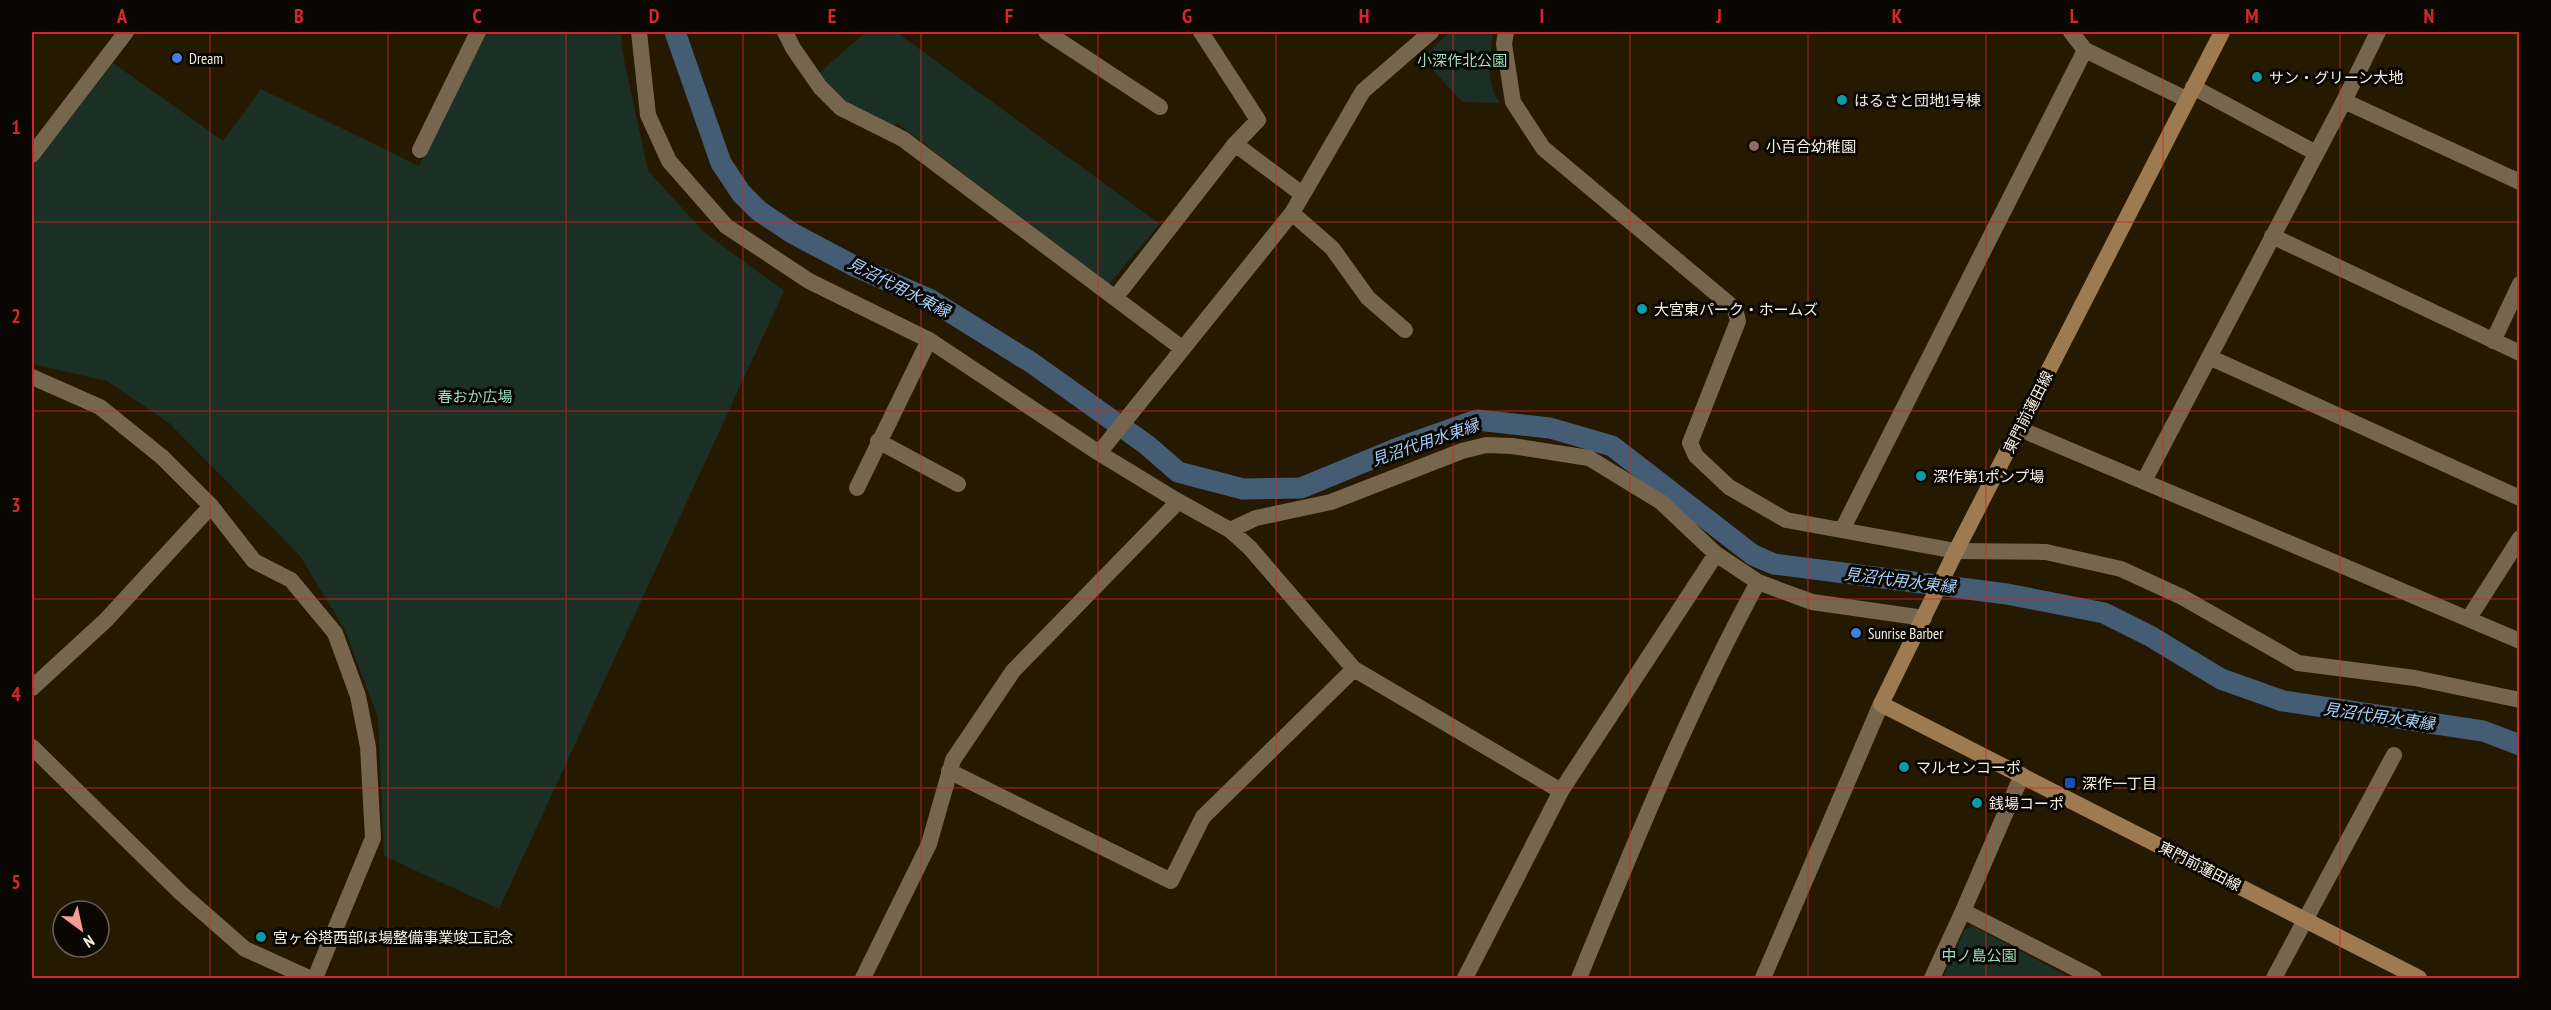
<svg xmlns="http://www.w3.org/2000/svg" width="2551" height="1010" viewBox="0 0 2551 1010" font-family="'PT Sans Narrow','Noto Sans JP',sans-serif">
	<rect width="100%" height="100%" fill="#261902"/>
	<!-- green -->
	<path fill="#1b2f25" d="M 487,32 L 621,32 L 622,50 L 648,171 L 705,233 L 784,291 L 499,909 L 384,856 L 378,718 L 345,630 L 300,556 L 169,423 L 107,381 L 32,364 L 32,167 L 113,63 L 223,141 L 261,89 L 419,166 Z
		M 866,32 L 896,32 L 1160,224 L 1109,284 L 897,123 L 886,130 L 812,79 Z
		M 1450,32 L 1493,32 C 1490,56 1485,82 1500,103 L 1462,102 L 1422,58 Z
		M 1973,926 L 2064,974 L 2066,978 L 1943,978 L 1964,930 Z"/>
	<g fill="none" stroke-linecap="round" stroke-linejoin="round">
		<!-- canal -->
		<path stroke="#445d75" stroke-width="21" d="M 675,32 L 721,163 L 741,193 L 759,211 L 792,233 L 856,267 L 929,299 L 1032,363 L 1147,445 L 1178,472 L 1243,489 L 1301,488 L 1398,448 L 1477,420 L 1550,428 L 1612,446 L 1753,555 L 1774,564 L 2007,594 L 2104,613 L 2150,636 L 2221,679 L 2283,701 L 2483,731 L 2520,745"/>
		<!-- minor -->
		<path stroke="#76664d" stroke-width="16" d="M 639,32 L 648,115 L 669,161 L 726,226 L 809,281 L 929,340 L 1099,453 L 1176,500 L 1230,530 L 1250,548 L 1354,669 L 1561,791
			M 785,32 L 793,48 L 820,87 L 841,108 L 903,139 L 1183,349
			M 1046,32 L 1160,107
			M 1506,32 L 1504,44 L 1513,102 L 1543,148 L 1735,309 L 1738,321 L 1690,443 L 1696,456 L 1729,487 L 1786,520 L 1956,551 L 2046,552 L 2121,569 L 2182,597 L 2298,663 L 2415,678 L 2520,700
			M 2071,32 L 2085,50 L 2186,99
			M 2193,87 L 2316,153
			M 2344,101 L 2520,182
			M 1235,144 L 1302,194
			M 420,150 L 478,32
			M 1292,213 L 1332,248 L 1368,298 L 1405,330
			M 2272,236 L 2520,353
			M 1115,298 L 1235,144 L 1258,120 L 1201,32
			M 2493,341 L 2520,284
			M 2209,357 L 2520,498
			M 32,377 L 100,407 L 162,457 L 211,506 L 254,561 L 291,580 L 335,633 L 358,696 L 368,747 L 373,838 L 315,978
			M 2020,429 L 2520,641
			M 878,441 L 958,484
			M 1099,453 L 1292,213 L 1363,91 L 1431,32
			M 2144,481 L 2344,101 L 2378,32
			M 857,488 L 929,340
			M 1230,530 L 1256,518 L 1331,502 L 1462,451 L 1486,445 L 1512,446 L 1589,458 L 1661,502 L 1716,554 L 1758,582 L 1812,602 L 1924,618
			M 1842,530 L 2085,50
			M 2469,618 L 2520,538
			M 32,688 L 106,620 L 211,506
			M 32,747 L 181,893 L 245,949 L 309,978
			M 949,771 L 1171,881 L 1203,817 L 1354,669
			M 1963,911 L 2022,775
			M 863,978 L 929,844 L 953,760 L 1013,671 L 1173,507 L 1176,500
			M 1465,978 L 1561,791 L 1716,554
			M 1579,978 C 1634,844 1689,709 1758,582
			M 1932,978 L 1963,911 L 2094,978
			M 2274,978 L 2394,755"/>
		<!-- tertiary -->
		<path stroke="#76664d" stroke-width="16" d="M 32,155 L 126,32
			M 1763,978 L 1881,704"/>
		<!-- secondary -->
		<path stroke="#9d7a50" stroke-width="16" d="M 2222,32 L 1956,551 L 1881,704 L 2419,978"/>
	</g>
	<!-- grid -->
	<path fill="none" stroke="#d62828" stroke-width="1.5" stroke-opacity="0.55" d="M 210,32 L 210,978M 388,32 L 388,978M 566,32 L 566,978M 743,32 L 743,978M 921,32 L 921,978M 1098,32 L 1098,978M 1276,32 L 1276,978M 1453,32 L 1453,978M 1630,32 L 1630,978M 1808,32 L 1808,978M 1986,32 L 1986,978M 2163,32 L 2163,978M 2340,32 L 2340,978M 32,222 L 2520,222M 32,411 L 2520,411M 32,599 L 2520,599M 32,788 L 2520,788"/>
	<!-- markers -->
	<g fill="#3f7fe0" stroke="#0a0601" stroke-width="2">
		<circle cx="177" cy="58" r="6"/>
		<circle cx="1856" cy="633" r="6"/>
	</g>
	<g fill="#0f9aa8" stroke="#0a0601" stroke-width="2">
		<circle cx="2257" cy="77" r="6"/>
		<circle cx="1842" cy="100" r="6"/>
		<circle cx="1642" cy="309" r="6"/>
		<circle cx="1921" cy="476" r="6"/>
		<circle cx="1904" cy="767" r="6"/>
		<circle cx="1977" cy="803" r="6"/>
		<circle cx="261" cy="937" r="6"/>
	</g>
	<circle fill="#8d6e63" stroke="#0a0601" stroke-width="2" cx="1754" cy="146" r="6"/>
	<rect fill="#1a4fb4" stroke="#0a0601" stroke-width="2" x="2064" y="777" width="12" height="12" rx="3"/>
	<g text-anchor="middle" dominant-baseline="central" stroke-width="6" stroke-linejoin="round" paint-order="stroke">
		<!-- poi labels -->
		<g font-size="15" fill="#f8efe0" stroke="#0a0601" text-anchor="start">
			<text x="189" y="58">Dream</text>
			<text x="2269" y="77">サン・グリーン大地</text>
			<text x="1854" y="100">はるさと団地1号棟</text>
			<text x="1766" y="146">小百合幼稚園</text>
			<text x="1654" y="309">大宮東パーク・ホームズ</text>
			<text x="1933" y="476">深作第1ポンプ場</text>
			<text x="1868" y="633">Sunrise Barber</text>
			<text x="1916" y="767">マルセンコーポ</text>
			<text x="2082" y="783">深作一丁目</text>
			<text x="1989" y="803">銭場コーポ</text>
			<text x="273" y="937">宮ヶ谷塔西部ほ場整備事業竣工記念</text>
		</g>
		<!-- park labels -->
		<g font-size="15" fill="#9ddebd" stroke="#0a0601">
			<text x="1462" y="60">小深作北公園</text>
			<text x="475" y="396">春おか広場</text>
			<text x="1979" y="955">中ノ島公園</text>
		</g>
		<!-- street labels -->
		<g font-size="15" fill="#f8efe0" stroke="#0a0601">
			<text transform="translate(2028 412) rotate(-63)">東門前蓮田線</text>
			<text transform="translate(2200 866) rotate(27)">東門前蓮田線</text>
		</g>
		<!-- water labels -->
		<g font-size="16" font-style="italic" fill="#a3d0fe" stroke="#0a0601">
			<text transform="translate(899 287) rotate(27)">見沼代用水東縁</text>
			<text transform="translate(1425 442) rotate(-19)">見沼代用水東縁</text>
			<text transform="translate(1900 580) rotate(7)">見沼代用水東縁</text>
			<text transform="translate(2379 716) rotate(8)">見沼代用水東縁</text>
		</g>
	</g>
	<!-- border -->
	<rect width="2551" height="1010" fill="none" stroke="#0a0601" stroke-width="66"/>
	<!-- north arrow -->
	<g transform="translate(81 929) rotate(147)"><circle r="28" fill="#0a0601" stroke="#69635a" stroke-width="1.5"/>
	<path d="M0-4.5L10 22L0 15L-10 22Z" fill="#f59c94"/>
	<text y="-9" font-size="16" font-weight="bold" text-anchor="middle" fill="#f8efe0">N</text>
	</g>
	<rect x="33" y="33" width="2485" height="944" fill="none" stroke="#d62828" stroke-width="2"/>
	<g font-size="20" text-anchor="middle" font-weight="bold" fill="#d62828">
		<text x="122" y="23">A</text>
		<text x="299" y="23">B</text>
		<text x="477" y="23">C</text>
		<text x="654" y="23">D</text>
		<text x="832" y="23">E</text>
		<text x="1009" y="23">F</text>
		<text x="1187" y="23">G</text>
		<text x="1364" y="23">H</text>
		<text x="1542" y="23">I</text>
		<text x="1719" y="23">J</text>
		<text x="1897" y="23">K</text>
		<text x="2074" y="23">L</text>
		<text x="2252" y="23">M</text>
		<text x="2429" y="23">N</text>
		<text x="16" y="134">1</text>
		<text x="16" y="323">2</text>
		<text x="16" y="512">3</text>
		<text x="16" y="701">4</text>
		<text x="16" y="889">5</text>
	</g>
</svg>
